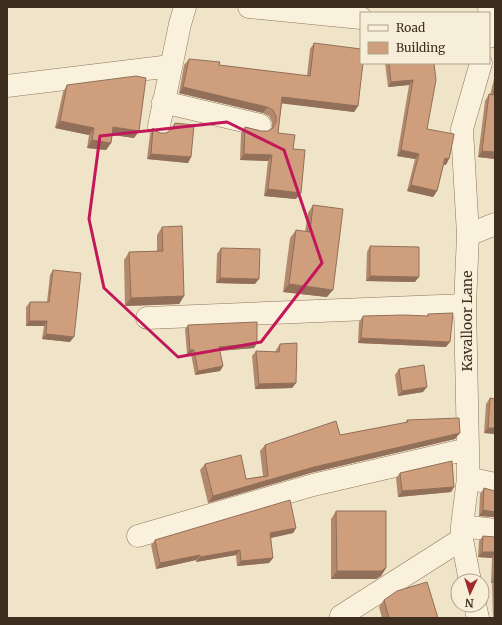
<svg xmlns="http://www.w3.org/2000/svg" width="502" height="625" viewBox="0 0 502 625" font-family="Merriweather,serif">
	<rect width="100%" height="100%" fill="#f0e4c8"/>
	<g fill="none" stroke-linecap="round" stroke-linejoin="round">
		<defs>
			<path id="street" d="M 249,7 L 361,18
				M 489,7 L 491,30 L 489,37
				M 7,86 L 171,66
				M 163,102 L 260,125
				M 159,126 L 180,24 L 185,7
				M 468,235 L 495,224
				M 147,318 L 465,305
				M 468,478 L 495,484
				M 462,526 L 495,530
				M 138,536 L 313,485 L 468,449
				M 470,581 L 462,539 L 462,526 L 468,478 L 468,449 L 465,305 L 468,235 L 462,129 L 481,63
				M 475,605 L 478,618
				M 341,616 L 462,539"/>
		</defs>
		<!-- street casing -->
		<use href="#street" stroke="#8d765c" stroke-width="23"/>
		<!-- street -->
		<use href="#street" stroke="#faf1dc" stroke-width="22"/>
	</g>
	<!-- wall -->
	<path fill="#b2896c" d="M 314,43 L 358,106 L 354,112 L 282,103 L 278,133 L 293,149 L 296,199 L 264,196 L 268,161 L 240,160 L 241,133 L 245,127 L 261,131 L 268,131 L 272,128 L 272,122 L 269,116 L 263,113 L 179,93 L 184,65 L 189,59 L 219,65 L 307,76 L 310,49 Z
		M 385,63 L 434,63 L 427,129 L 446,165 L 444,164 L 437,191 L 433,197 L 407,191 L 415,159 L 397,156 L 409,85 L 388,87 Z
		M 495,75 L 495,159 L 478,157 L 485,101 L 489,94 L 490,95 Z
		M 67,85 L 139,131 L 134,138 L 112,135 L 111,143 L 106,150 L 87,148 L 89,135 L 55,128 L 63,92 Z
		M 175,123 L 191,157 L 188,163 L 147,159 L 150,134 L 153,128 L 155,130 L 160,133 L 166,133 L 171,130 Z
		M 313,205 L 327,297 L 283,292 L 290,238 L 296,230 L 305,232 L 308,213 Z
		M 162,227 L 184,296 L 179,304 L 125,306 L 124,260 L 129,252 L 157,251 L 157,235 Z
		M 370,246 L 415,282 L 366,281 L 367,252 Z
		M 221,248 L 255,284 L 216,283 L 217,254 Z
		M 53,270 L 70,342 L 42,339 L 44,326 L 26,326 L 26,307 L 30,302 L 47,302 L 50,275 Z
		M 428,314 L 446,347 L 358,343 L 359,322 L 363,316 L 427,316 Z
		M 188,325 L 257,343 L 254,348 L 220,351 L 223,366 L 220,371 L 195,375 L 191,354 L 187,354 L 185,329 Z
		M 280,344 L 296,383 L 292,388 L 255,389 L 252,356 L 256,351 L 275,352 L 276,350 Z
		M 399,369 L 423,392 L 398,396 L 395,375 Z
		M 490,398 L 495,399 L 495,434 L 484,433 L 486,404 Z
		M 407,420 L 455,439 L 310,473 L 208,503 L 200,470 L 205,464 L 246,479 L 263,476 L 260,451 L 265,445 L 340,435 L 405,423 Z
		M 400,473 L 454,487 L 451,492 L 398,497 L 396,478 Z
		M 484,488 L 495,491 L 495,517 L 479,516 L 480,494 Z
		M 336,511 L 386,568 L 381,576 L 376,579 L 331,579 L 331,519 Z
		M 296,528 L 293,533 L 271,538 L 273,558 L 269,563 L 237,566 L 236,555 L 196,562 L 196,560 L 156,569 L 151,545 L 155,540 Z
		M 483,536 L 495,537 L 495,618 L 493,618 L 492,583 L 491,583 L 492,558 L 478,557 L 479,541 Z
		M 384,600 L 438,618 L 382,618 L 379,607 Z"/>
	<!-- shaded-wall -->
	<path fill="#916f58" d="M 413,80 L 409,85 L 388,87 L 391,82 Z
		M 183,87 L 267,107 L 263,113 L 179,93 Z
		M 282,97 L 358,106 L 354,112 L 278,103 Z
		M 60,121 L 94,128 L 89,135 L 55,128 Z
		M 113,127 L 139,131 L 134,138 L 108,134 Z
		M 92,140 L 111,143 L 106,150 L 87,148 Z
		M 401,150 L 419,154 L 415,159 L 397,156 Z
		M 482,151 L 495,152 L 495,159 L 478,157 Z
		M 151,154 L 191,157 L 188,163 L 147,159 Z
		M 244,154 L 272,155 L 268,161 L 240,160 Z
		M 445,158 L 449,159 L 446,165 L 442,164 Z
		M 411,185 L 437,191 L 433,197 L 407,191 Z
		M 268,189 L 301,193 L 296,199 L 264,196 Z
		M 370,276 L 419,277 L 415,282 L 366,281 Z
		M 220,278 L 259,279 L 255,284 L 216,283 Z
		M 289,284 L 333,290 L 327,297 L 283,292 Z
		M 184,296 L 179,304 L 125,306 L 131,298 Z
		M 29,321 L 47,321 L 44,326 L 26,326 Z
		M 46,334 L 74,337 L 70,342 L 42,339 Z
		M 361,338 L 450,342 L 446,347 L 358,343 Z
		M 257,343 L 254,348 L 216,351 L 219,347 Z
		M 190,350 L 194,350 L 191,354 L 187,354 Z
		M 223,366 L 220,371 L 195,375 L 198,371 Z
		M 296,383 L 292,388 L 255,389 L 259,384 Z
		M 427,387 L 423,392 L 398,396 L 402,391 Z
		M 488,428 L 495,428 L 495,434 L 484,433 Z
		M 460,433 L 455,439 L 310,473 L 208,503 L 213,496 L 314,467 Z
		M 454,487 L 451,492 L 398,497 L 402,491 Z
		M 483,510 L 495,512 L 495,517 L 479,516 Z
		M 296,528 L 293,533 L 266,539 L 270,533 Z
		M 240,550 L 236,555 L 196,562 L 200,557 Z
		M 482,552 L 495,552 L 495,553 L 492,558 L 478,557 Z
		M 200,555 L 196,560 L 156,569 L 160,563 Z
		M 273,558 L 269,563 L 237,566 L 241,561 Z
		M 386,568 L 381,576 L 376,579 L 331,579 L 337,571 Z
		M 494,578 L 495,579 L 492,583 L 491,583 Z"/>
	<!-- building -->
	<path fill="#cf9f7d" stroke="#916f58" d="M 314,43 L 361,49 L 361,63 L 363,63 L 358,106 L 282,97 L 278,133 L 295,135 L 293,149 L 305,150 L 301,193 L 268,189 L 272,155 L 244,154 L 245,127 L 261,131 L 268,131 L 273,128 L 276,122 L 276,116 L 273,110 L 267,107 L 183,87 L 189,59 L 220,62 L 219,65 L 310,76 Z
		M 389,63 L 434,63 L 436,80 L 427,129 L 454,134 L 454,135 L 449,159 L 445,158 L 437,191 L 411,185 L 419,154 L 401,150 L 413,80 L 391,82 Z
		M 136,76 L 146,78 L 139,131 L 113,127 L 111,143 L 92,140 L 94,128 L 60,121 L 67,85 Z
		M 495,87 L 495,152 L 482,151 L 489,94 L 493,95 Z
		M 175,123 L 194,125 L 191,157 L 151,154 L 153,128 L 155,130 L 160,133 L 166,133 L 172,129 Z
		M 313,205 L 343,209 L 333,290 L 289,284 L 296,230 L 310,232 Z
		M 182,226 L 184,296 L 131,298 L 129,252 L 163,251 L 162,227 Z
		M 370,246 L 419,247 L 419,277 L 370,276 Z
		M 221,248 L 260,249 L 259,279 L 220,278 Z
		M 53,270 L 81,273 L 74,337 L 46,334 L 47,321 L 29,321 L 30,302 L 49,302 Z
		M 453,313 L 450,342 L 361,338 L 363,316 L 404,315 L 428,316 L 428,314 Z
		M 257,322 L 257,343 L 219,347 L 223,366 L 198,371 L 194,350 L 190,350 L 188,325 Z
		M 297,343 L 296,383 L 259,384 L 256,351 L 279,352 L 280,344 Z
		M 424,365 L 427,387 L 402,391 L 399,369 Z
		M 490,398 L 495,399 L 495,428 L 488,428 Z
		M 459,418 L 460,433 L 314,467 L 213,496 L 205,464 L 241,455 L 246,479 L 268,476 L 265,445 L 336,421 L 340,435 L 408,422 L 407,420 Z
		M 452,461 L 454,487 L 402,491 L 400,473 Z
		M 484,488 L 495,491 L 495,512 L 483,510 Z
		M 290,500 L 296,528 L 270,533 L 273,558 L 241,561 L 240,550 L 200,557 L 200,555 L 160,563 L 155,540 Z
		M 336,511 L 386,511 L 386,568 L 381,571 L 337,571 Z
		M 483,536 L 495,537 L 495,552 L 482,552 Z
		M 427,582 L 438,618 L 389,618 L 384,600 L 397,591 Z"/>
	<!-- marked area -->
	<path fill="none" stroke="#c2185b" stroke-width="3" stroke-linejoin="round" d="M 227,122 L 284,150 L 322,263 L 261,342 L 178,357 L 104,288 L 89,219 L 100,136 Z"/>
	<g text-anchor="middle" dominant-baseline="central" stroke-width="3.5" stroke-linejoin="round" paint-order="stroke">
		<!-- street labels -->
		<g font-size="14" fill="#3d2e20" stroke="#f7eed8">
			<text transform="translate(467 321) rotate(-90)">Kavalloor Lane</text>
		</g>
	</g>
	<!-- border -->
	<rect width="502" height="625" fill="none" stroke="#3d2e20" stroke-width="16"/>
	<!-- legend -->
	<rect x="360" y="12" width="130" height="52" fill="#f7eed8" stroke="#ada18e"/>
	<rect x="368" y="25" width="20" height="6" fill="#faf1dc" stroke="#ada18e"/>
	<text x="396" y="32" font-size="12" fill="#3d2e20">Road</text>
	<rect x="368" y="42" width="20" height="12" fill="#cf9f7d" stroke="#ada18e"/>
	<text x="396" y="52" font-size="12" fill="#3d2e20">Building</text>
	<!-- north arrow -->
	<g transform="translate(470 593) rotate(184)"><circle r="19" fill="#f7eed8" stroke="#ada18e"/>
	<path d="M0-3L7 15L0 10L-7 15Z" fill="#9e2a2b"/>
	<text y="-6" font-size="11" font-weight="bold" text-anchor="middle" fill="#3d2e20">N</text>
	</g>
</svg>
